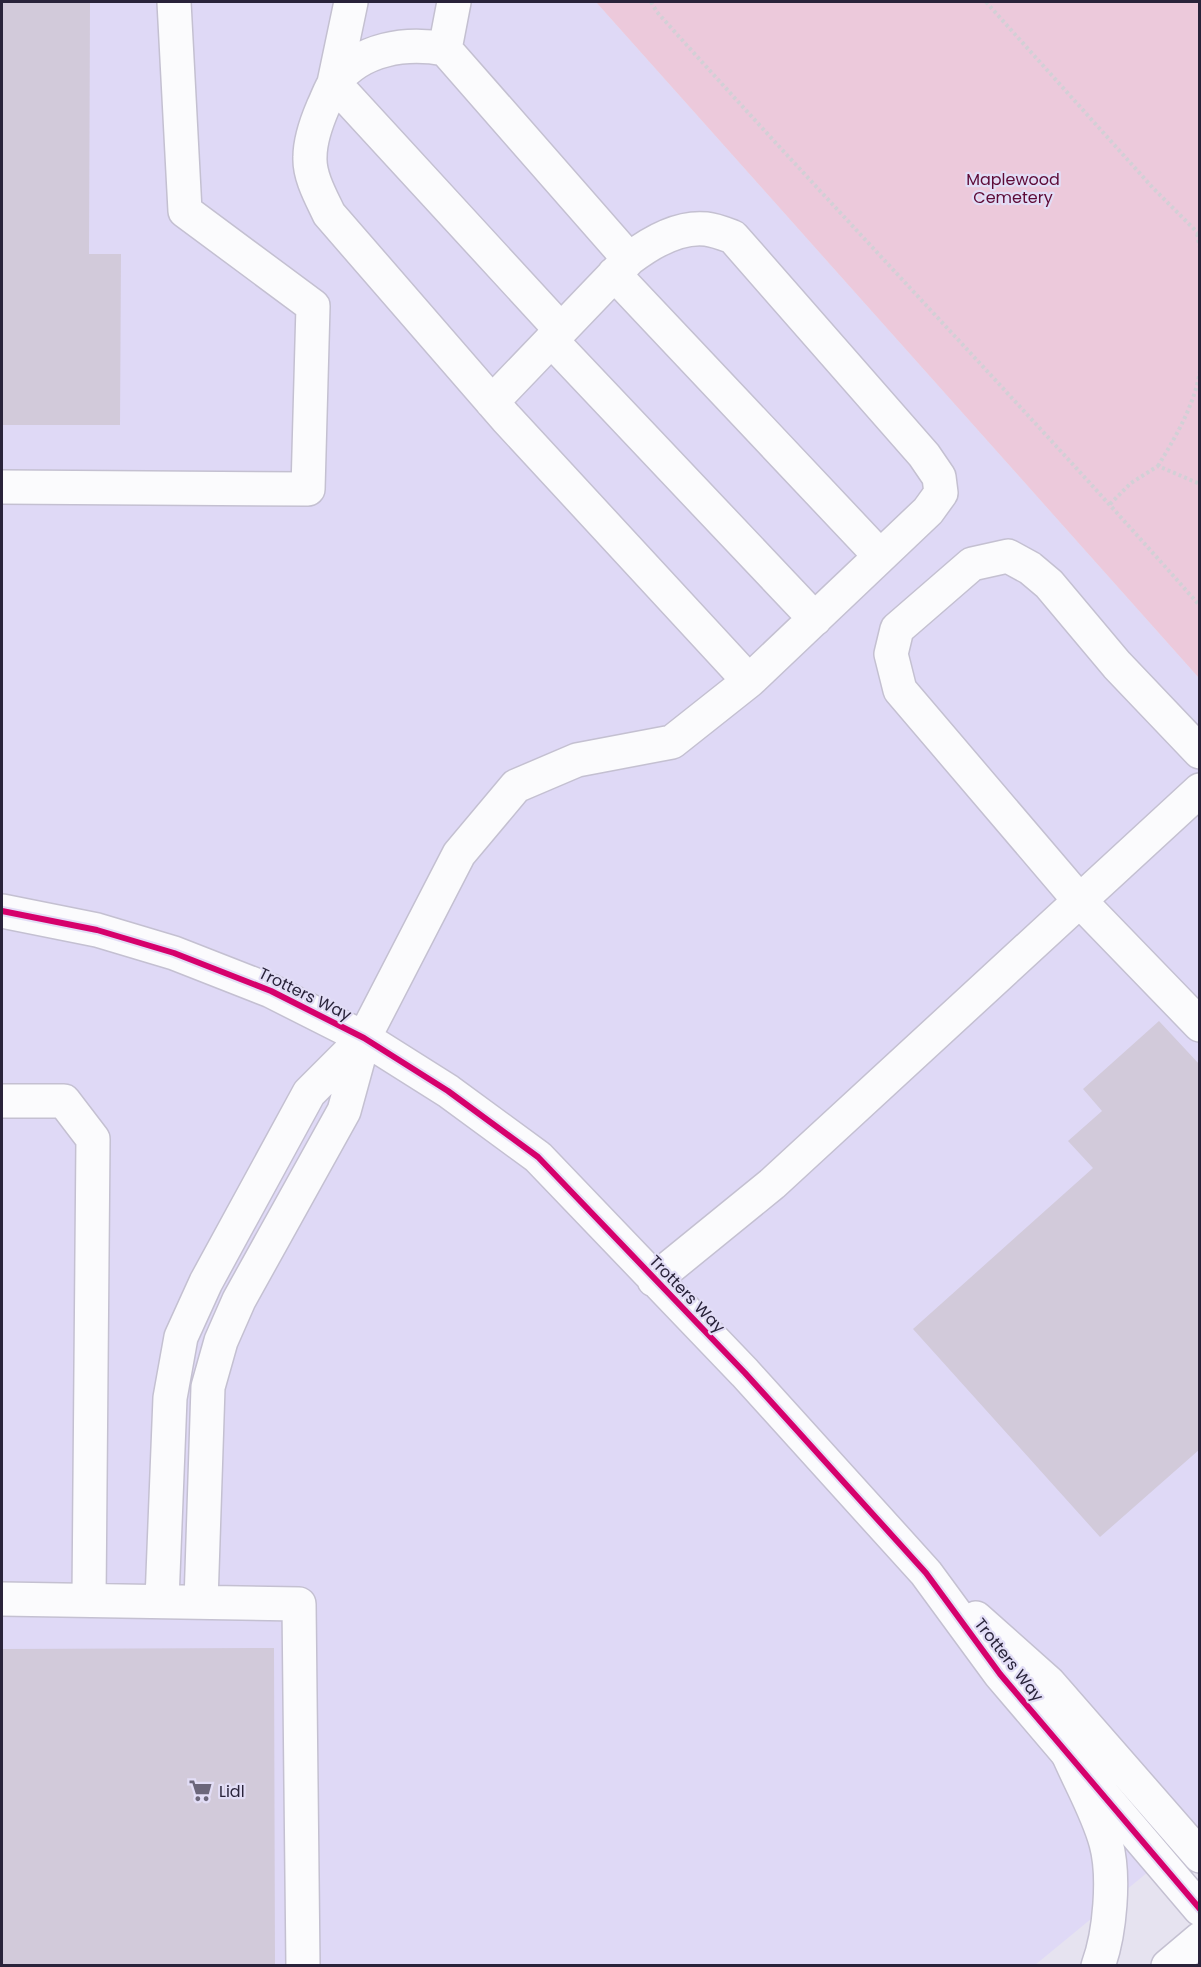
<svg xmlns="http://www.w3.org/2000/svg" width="1201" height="1967" viewBox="0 0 1201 1967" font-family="Poppins,sans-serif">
	<rect width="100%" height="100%" fill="#e6e3f0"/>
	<!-- built -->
	<path fill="#dfd9f6" d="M 2,2 L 596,2 L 1199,678 L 1199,1830 L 1035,1965 L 2,1966 Z"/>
	<!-- green -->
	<path fill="#ecc9db" d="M 596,2 L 1199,2 L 1199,678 Z"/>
	<!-- building -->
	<path fill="#d2cada" d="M 2,2 L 90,2 L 89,254 L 121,254 L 120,425 L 2,425 Z
		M 1159,1021 L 1200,1065 L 1200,1449 L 1100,1537 L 913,1329 L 1093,1168 L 1068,1141 L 1102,1111 L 1083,1089 Z
		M 274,1648 L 275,1966 L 2,1966 L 2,1649 Z"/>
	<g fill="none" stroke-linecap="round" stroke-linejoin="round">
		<defs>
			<path id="minor" d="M 351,2 L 334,83 L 561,330
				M 445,49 L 454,2
				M 614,274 L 880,556
				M 551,340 L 815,619
				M 492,402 L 629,259 C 650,243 678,226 706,229 C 715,230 725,234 733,237 L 924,455 L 939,477 L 941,493 L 928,511 L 749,681 L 506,418 L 329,214 C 321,197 309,176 310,157 C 310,141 317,121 323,107 C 327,99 330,89 335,82 C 361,48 406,42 445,49 L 629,259
				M 2,487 L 308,489 L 313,306 L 185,211 L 174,2
				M 1200,752 L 1117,665 L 1049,584 L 1030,568 L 1008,556 L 972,564 L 897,629 L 891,654 L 900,690 L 1079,900 L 1200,1025
				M 2,911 L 97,930 L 174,953 L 271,991 L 364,1038 L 448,1091 L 538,1157 L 745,1373 L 926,1573 L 1000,1674 L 1200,1909
				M 2,1101 L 64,1101 L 93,1139 L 89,1599
				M 654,1280 L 772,1184 L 1200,790
				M 2,1599 L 299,1604 L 303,1966
				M 162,1600 L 170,1398 L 181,1337 L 206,1282 L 309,1093 L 363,1039
				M 201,1602 L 208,1387 L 221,1341 L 239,1300 L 344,1111 L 364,1038 L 459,854 L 516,786 L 577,760 L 672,742 L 749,681
				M 976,1618 L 1049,1683 L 1200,1856"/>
			<path id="major" d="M 1068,1754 C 1080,1782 1098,1813 1106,1843 C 1115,1876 1110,1934 1098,1966
				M 1168,1966 L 1200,1939"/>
		</defs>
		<!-- minor casing -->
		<use href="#minor" stroke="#c4c0d1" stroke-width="36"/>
		<!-- major casing -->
		<use href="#major" stroke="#c4c0d1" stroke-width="36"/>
		<!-- path -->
		<path stroke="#d2d0d6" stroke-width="4" stroke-dasharray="3 3" stroke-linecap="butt" d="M 651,2 L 657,12 C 836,212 1023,405 1200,606
			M 986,2 L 1153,188 L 1200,235
			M 1197,234 L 1200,248
			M 1158,466 C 1176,436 1194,406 1200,371
			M 1110,504 L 1131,483 L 1158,466 L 1200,484"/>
		<!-- minor -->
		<use href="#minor" stroke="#fbfbfd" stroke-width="33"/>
		<!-- major -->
		<use href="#major" stroke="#fbfbfd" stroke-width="33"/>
		<defs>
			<path id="cycleway" d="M 2,911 L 97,930 L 174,953 L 271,991 L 364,1038 L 448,1091 L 538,1157 L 745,1373 L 926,1573 L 1000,1674 L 1200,1909"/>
		</defs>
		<!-- cycleway casing -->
		<use href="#cycleway" stroke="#e2ddf6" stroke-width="10"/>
		<!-- cycleway -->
		<use href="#cycleway" stroke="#d6006c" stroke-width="6"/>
	</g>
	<!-- icons -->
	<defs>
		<symbol id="supermarket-bare" viewBox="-9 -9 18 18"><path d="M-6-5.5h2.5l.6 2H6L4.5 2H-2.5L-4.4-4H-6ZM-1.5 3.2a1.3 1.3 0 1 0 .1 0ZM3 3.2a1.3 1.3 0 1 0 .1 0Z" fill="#6b667a" stroke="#e2ddf6" stroke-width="2.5" paint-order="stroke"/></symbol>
	</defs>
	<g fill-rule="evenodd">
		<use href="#supermarket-bare" x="184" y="1774" width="33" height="33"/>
	</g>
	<g text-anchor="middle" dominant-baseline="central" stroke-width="4.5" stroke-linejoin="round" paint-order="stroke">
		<!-- park labels -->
		<g font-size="16" fill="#5d0a36" stroke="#e2ddf6">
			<text x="1013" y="179">Maplewood<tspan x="1013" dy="18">Cemetery</tspan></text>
		</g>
		<!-- street labels -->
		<g font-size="16" fill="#29233a" stroke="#e2ddf6">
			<text transform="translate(305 994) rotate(26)">Trotters Way</text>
			<text transform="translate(687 1294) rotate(46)">Trotters Way</text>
			<text transform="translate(1009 1660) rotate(52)">Trotters Way</text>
		</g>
		<!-- poi labels -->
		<g font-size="16" fill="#29233a" stroke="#e2ddf6" text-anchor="start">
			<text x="219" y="1791">Lidl</text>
		</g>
	</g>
	<!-- border -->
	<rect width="1201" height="1967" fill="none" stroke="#29233a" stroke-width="6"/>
</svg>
